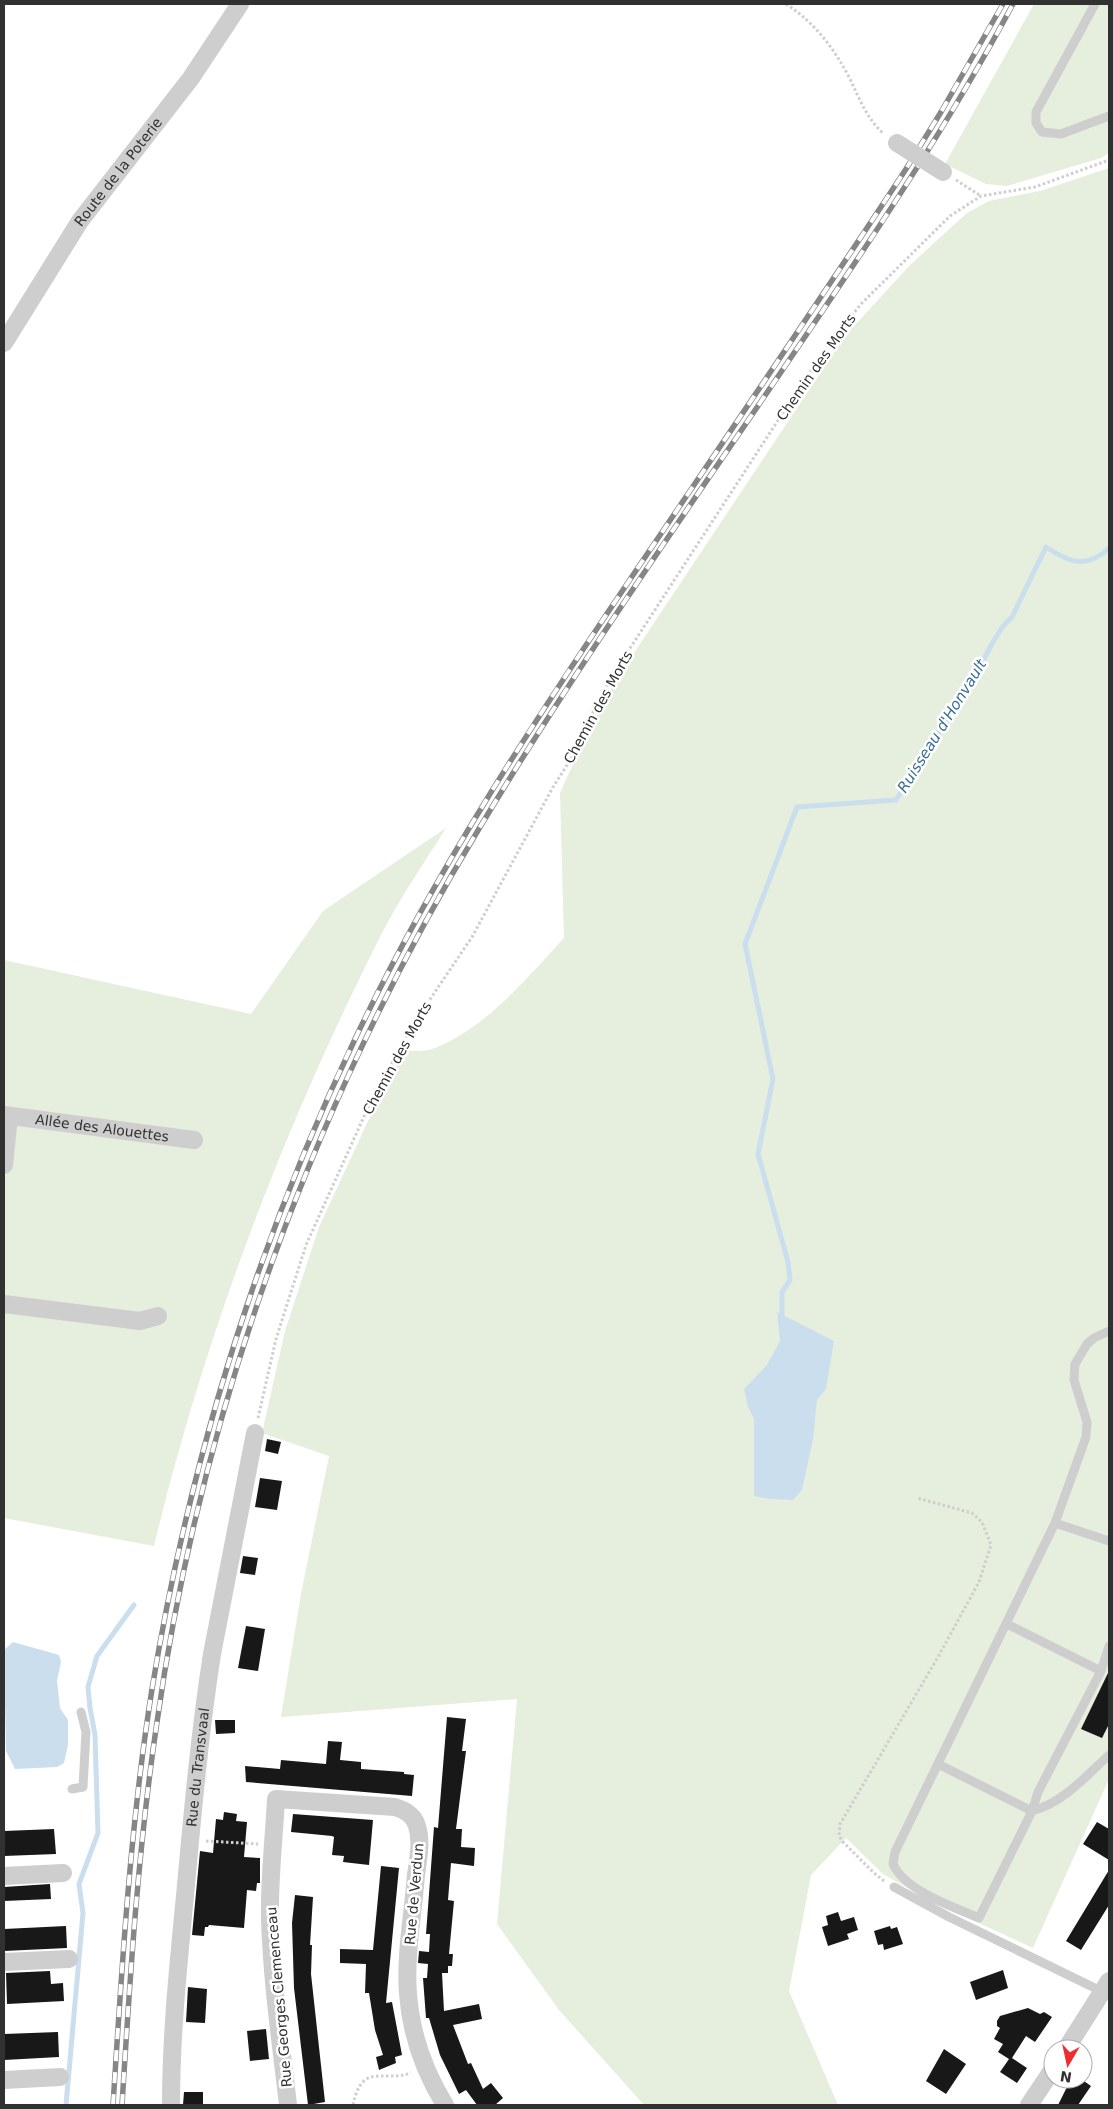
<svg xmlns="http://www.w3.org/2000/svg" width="1113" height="2109" viewBox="0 0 1113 2109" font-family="'DejaVu Sans',sans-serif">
	<rect width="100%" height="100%" fill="#fff"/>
	<!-- green -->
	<path fill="#e6eede" d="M 1034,4 L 1109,4 L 1109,153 L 1101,158 L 1007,186 L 986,184 L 945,164 Z
		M 1109,168 L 1109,1779 L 1033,1948 L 927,1899 L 883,1874 L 846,1838 L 811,1875 L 789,1991 L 838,2105 L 644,2105 L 559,2010 L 497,1924 L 517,1699 L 281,1717 L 301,1594 L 329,1456 L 262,1433 L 285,1331 L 319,1227 L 368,1121 L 404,1051 C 413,1051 426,1052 435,1048 C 487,1027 526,979 564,938 L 560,793 L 586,735 L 614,683 L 845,336 L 910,265 L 967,213 L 989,201 L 1040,191 Z
		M 446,828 C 424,863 400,898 381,935 C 283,1129 205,1334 154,1546 L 4,1518 L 4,960 L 251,1014 L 323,911 Z"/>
	<!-- water -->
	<path fill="#cadeee" d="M 777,1312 L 834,1341 L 826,1389 L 817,1400 L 813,1439 L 802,1490 L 793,1500 L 770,1499 L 754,1496 L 754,1419 L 748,1407 L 744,1389 L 767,1365 L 780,1341 Z
		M 13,1642 L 59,1655 L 61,1662 L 57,1681 L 60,1708 L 68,1720 L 68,1745 L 64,1763 L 57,1767 L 15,1769 L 6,1751 L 4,1650 Z"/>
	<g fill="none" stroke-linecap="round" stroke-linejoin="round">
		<!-- stream -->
		<path stroke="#cadeee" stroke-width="5" d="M 782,1319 L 782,1292 L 790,1280 L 788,1262 L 758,1154 L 773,1079 L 745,944 L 797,807 L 896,800 L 975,676 L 993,642 L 1003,626 L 1012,617 L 1046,547 C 1070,563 1087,569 1109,548
			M 66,2105 L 83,1913 L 79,1884 L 98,1833 L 95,1735 L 90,1708 L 88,1687 L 97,1656 L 134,1605"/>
	</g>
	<!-- building -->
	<path fill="#181818" d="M 267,1439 L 281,1442 L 278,1454 L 265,1451 Z
		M 260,1478 L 282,1481 L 277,1510 L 255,1507 Z
		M 243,1556 L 258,1558 L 255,1575 L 240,1573 Z
		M 246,1626 L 265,1629 L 258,1671 L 238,1668 Z
		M 1109,1671 L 1109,1724 L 1102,1738 L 1081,1729 Z
		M 447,1717 L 466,1719 L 462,1751 L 466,1751 L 456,1829 L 462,1829 L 461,1847 L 475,1848 L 474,1866 L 451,1863 L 448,1900 L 454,1901 L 449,1954 L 453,1954 L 452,1966 L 448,1966 L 448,1973 L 442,1973 L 444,2011 L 479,2004 L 482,2019 L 453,2025 L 468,2064 L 471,2063 L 483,2089 L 491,2083 L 503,2098 L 495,2105 L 477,2105 L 466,2090 L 459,2094 L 440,2055 L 429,2018 L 426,2018 L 423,1978 L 427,1978 L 428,1964 L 418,1963 L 419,1951 L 429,1952 L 430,1934 L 426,1934 L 434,1827 L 438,1828 Z
		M 215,1720 L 235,1720 L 235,1733 L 216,1734 Z
		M 328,1741 L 342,1742 L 340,1760 L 361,1762 L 361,1769 L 404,1772 L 404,1774 L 414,1775 L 412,1796 L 246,1782 L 245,1766 L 280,1769 L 281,1760 L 326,1764 Z
		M 224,1812 L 237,1814 L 236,1821 L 247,1822 L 244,1857 L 260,1858 L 260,1883 L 257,1883 L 256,1891 L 247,1890 L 244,1928 L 209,1925 L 208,1927 L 205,1927 L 204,1936 L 192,1935 L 200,1851 L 213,1853 L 216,1819 L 223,1820 Z
		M 293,1814 L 373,1820 L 369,1865 L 343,1862 L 344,1856 L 332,1855 L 334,1837 L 332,1836 L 291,1832 Z
		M 1097,1822 L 1109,1829 L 1109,1860 L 1083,1844 Z
		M 54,1829 L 56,1854 L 4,1856 L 4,1831 Z
		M 381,1866 L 399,1868 L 386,2003 L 392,2002 L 402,2055 L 395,2057 L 396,2063 L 379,2070 L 376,2057 L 383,2055 L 375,2030 L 369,1993 L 365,1993 L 366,1964 L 340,1963 L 340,1949 L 373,1950 Z
		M 1109,1870 L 1109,1905 L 1081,1950 L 1066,1941 Z
		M 50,1884 L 51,1899 L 4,1901 L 4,1887 Z
		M 295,1895 L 313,1897 L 310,1945 L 312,1945 L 311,1974 L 325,2102 L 308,2105 L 294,1988 L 292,1923 Z
		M 838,1912 L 841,1921 L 854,1917 L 858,1930 L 847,1934 L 849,1939 L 828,1946 L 822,1927 L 828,1925 L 826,1916 Z
		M 66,1926 L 67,1948 L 4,1951 L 4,1929 Z
		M 890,1926 L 891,1929 L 897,1927 L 903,1944 L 884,1950 L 883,1944 L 878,1945 L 874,1931 Z
		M 1003,1970 L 1008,1988 L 976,2000 L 970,1982 Z
		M 50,1971 L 51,1984 L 63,1983 L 64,2001 L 7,2004 L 6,1973 Z
		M 188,1987 L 207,1989 L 205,2023 L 186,2022 Z
		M 1028,2008 L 1040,2014 L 1044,2012 L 1052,2017 L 1035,2042 L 1026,2036 L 1012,2058 L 1027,2068 L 1017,2083 L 1000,2072 L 1009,2059 L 998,2052 L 1003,2044 L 994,2039 L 1000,2028 L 997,2026 L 997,2021 L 1000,2016 Z
		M 266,2029 L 269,2059 L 250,2061 L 247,2031 Z
		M 58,2032 L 59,2057 L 4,2060 L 4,2034 Z
		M 944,2049 L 966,2064 L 946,2094 L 926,2081 Z
		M 1073,2079 L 1081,2079 L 1091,2086 L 1078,2105 L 1058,2105 L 1068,2085 Z
		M 184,2092 L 203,2092 L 203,2105 L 183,2105 Z"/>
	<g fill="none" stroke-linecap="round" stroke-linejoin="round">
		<!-- path -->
		<path stroke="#cecece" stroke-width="3" stroke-dasharray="2.5 2.5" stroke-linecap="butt" d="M 786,4 C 815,23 834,48 850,79 C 860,100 867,119 884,134
			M 956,180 L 981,196
			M 258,1418 L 276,1339 L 306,1245 L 371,1101 L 412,1026 L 472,937 L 553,787 L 578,748 L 591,716 L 612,676 L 786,408 L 835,335 L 862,303 L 950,216 L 981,196 L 1035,187 L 1109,160
			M 206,1841 L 258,1844
			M 884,1881 L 874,1873 L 842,1841 L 839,1835 L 840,1824 L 938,1657 L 979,1582 L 991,1545 L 982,1522 L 972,1513 L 917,1498
			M 353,2105 C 362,2061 384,2083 411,2073"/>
		<!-- service -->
		<path stroke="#cecece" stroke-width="9" d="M 1095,4 L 1036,112 L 1036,123 L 1042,132 L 1061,134 L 1109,116
			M 1055,1523 L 1086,1437 L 1087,1422 L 1074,1380 L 1075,1364 L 1087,1344 L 1094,1338 L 1109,1331
			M 1109,1541 L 1055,1523 L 895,1852 L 893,1864 C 905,1891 954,1907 979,1918 L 1032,1811 L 1038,1792 L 1101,1671 L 1109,1646
			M 1007,1624 L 1101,1671
			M 938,1764 L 1032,1811 C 1063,1803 1086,1776 1109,1755
			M 72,1789 L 83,1787 L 86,1732 L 81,1712
			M 894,1887 L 949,1917 L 1103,1992"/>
		<!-- minor -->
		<g stroke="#cecece" stroke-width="18">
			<path id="s1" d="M 4,343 L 80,221 L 191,78 L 240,4"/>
			<path id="s2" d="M 4,1115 L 194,1140"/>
			<path d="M 4,1165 L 9,1116"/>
			<path d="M 4,1304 L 140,1321 L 158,1316"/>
			<path d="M 4,1876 L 63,1873"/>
			<path d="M 4,1962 L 69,1959"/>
			<path d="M 1066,2049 L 1109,1981"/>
			<path d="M 4,2080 L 60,2077"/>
			<path id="s3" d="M 171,2105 C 171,2031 179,1959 186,1885 C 193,1808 200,1731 212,1654 L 255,1433"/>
			<path d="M 288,2105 C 281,2044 272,1982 270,1920 C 269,1880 274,1839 276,1799 L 395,1807 C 405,1810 414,1815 417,1826 C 422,1841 418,1860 416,1875 C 413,1914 405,1955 408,1994 C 411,2033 424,2071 445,2105"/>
			<path d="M 1029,2105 L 1053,2069"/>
		</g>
		<defs>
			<path id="rail" d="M 113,2105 C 122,1966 130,1827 152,1689 C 189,1464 257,1243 356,1037 C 433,875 531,726 631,578 C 723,442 816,306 906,169 L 941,112 L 1003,4
				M 122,2105 C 130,1977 138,1849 157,1722 C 202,1405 315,1100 480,827 C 578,664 689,508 796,350 C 873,237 949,124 1013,4"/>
		</defs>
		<!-- rail casing -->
		<use href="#rail" stroke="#868686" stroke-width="5.5"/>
		<!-- rail -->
		<use href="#rail" stroke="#fff" stroke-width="4" stroke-dasharray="11" stroke-linecap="butt"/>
		<!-- minor-bridge -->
		<path stroke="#cecece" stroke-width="18" d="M 897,143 L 943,172"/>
	</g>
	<g text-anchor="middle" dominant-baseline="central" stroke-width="5" stroke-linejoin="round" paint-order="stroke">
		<!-- street labels -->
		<g font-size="14" fill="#313131" stroke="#fff">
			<text stroke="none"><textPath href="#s1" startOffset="206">Route de la Poterie</textPath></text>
			<text transform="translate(816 367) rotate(-55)">Chemin des Morts</text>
			<text transform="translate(598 707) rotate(-61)">Chemin des Morts</text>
			<text transform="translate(397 1058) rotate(-61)">Chemin des Morts</text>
			<text stroke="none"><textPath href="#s2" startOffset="99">Allée des Alouettes</textPath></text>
			<text stroke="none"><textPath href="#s3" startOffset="339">Rue du Transvaal</textPath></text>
			<text transform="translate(414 1894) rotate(-85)">Rue de Verdun</text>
			<text transform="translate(279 1997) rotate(-95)">Rue Georges Clemenceau</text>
		</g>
		<!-- water labels -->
		<g font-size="15" font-style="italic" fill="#3a6e97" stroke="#fff">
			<text transform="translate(942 726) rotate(-58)">Ruisseau d'Honvault</text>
		</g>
	</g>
	<!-- border -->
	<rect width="1113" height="2109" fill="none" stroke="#313131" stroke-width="10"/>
	<!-- north arrow -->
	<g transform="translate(1068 2064) rotate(189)"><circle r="24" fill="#ffffff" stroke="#adadad"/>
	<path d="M0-4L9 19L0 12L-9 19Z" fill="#ec2e31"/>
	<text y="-8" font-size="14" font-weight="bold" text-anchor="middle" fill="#313131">N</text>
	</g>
</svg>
